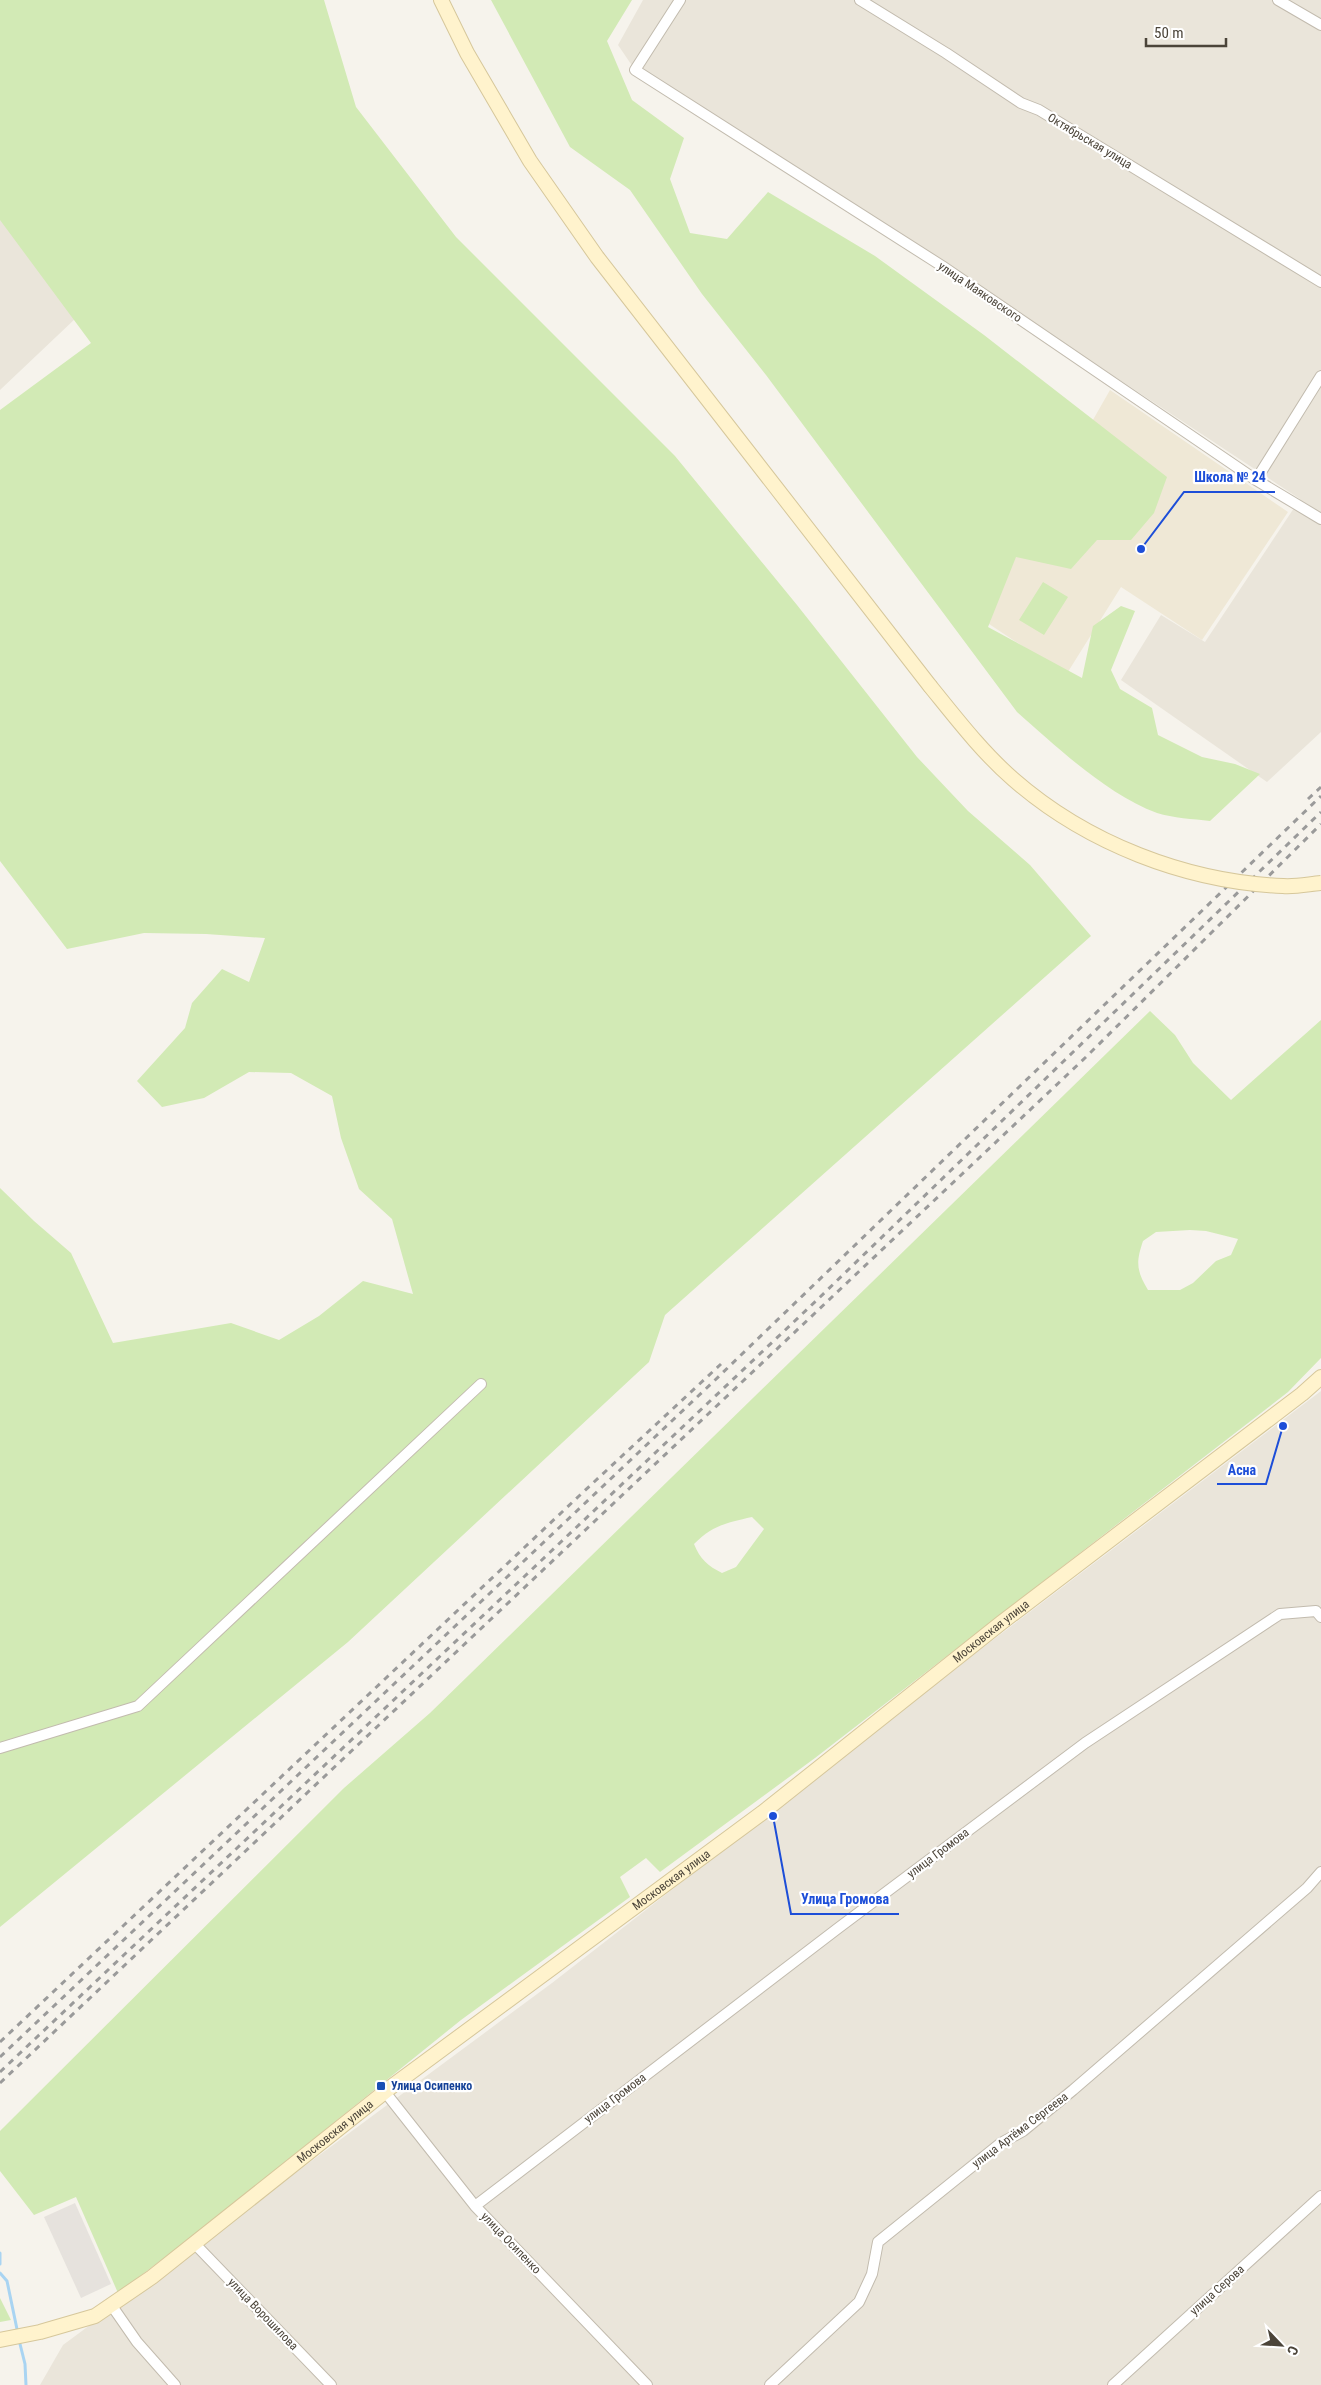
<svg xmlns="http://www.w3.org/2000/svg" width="1321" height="2385" viewBox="0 0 1321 2385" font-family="'Roboto Condensed',sans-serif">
	<rect width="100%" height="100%" fill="#f6f3ec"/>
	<!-- residential -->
	<path fill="#eae5da" d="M 643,0 L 1321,0 L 1321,732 L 1267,782 L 1121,680 L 1161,615 L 1205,642 L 1300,499 L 944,264 L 635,70 L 618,45 Z
		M 0,218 L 76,318 L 0,390 Z
		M 1321,1391 L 1321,2385 L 40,2385 L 63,2345 L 552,1983 L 977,1652 Z"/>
	<!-- industrial -->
	<path fill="#e6e2dd" d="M 75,2203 L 111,2284 L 81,2298 L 44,2217 Z"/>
	<!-- education -->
	<path fill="#efe8d6" d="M 1110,390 L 1288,512 L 1202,640 L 1121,587 L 1066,675 L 980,618 Z"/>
	<!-- green -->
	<path fill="#d2eab5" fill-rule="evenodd" d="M 0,0 L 324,0 L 356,107 L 456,237 L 675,456 L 797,605 L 917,757 L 968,811 L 1030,865 L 1091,936 L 665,1315 L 649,1362 L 348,1642 L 0,1927 L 0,1188 L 34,1221 L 71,1253 L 113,1343 L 231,1323 L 279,1340 L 319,1316 L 363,1281 L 413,1294 L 392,1219 L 359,1189 L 341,1138 L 332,1096 L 291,1073 L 249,1072 L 204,1098 L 162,1107 L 137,1081 L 185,1028 L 192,1003 L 222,969 L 249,982 L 265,938 L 206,934 L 144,933 L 67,949 L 0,861 L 0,410 L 91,343 L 0,220 Z
		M 491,0 L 632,0 L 607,41 L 632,100 L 684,138 L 670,179 L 690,233 L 727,239 L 768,192 L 875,256 L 984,335 L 1167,477 L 1154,513 L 1131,540 L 1097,540 L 1071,569 L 1016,557 L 988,627 L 1082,678 L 1093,626 L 1121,606 L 1135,611 L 1111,670 L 1120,689 L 1152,708 L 1158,735 L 1202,757 L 1235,764 L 1260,774 L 1210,821 C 1193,819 1173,818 1157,813 C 1106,794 1057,747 1017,712 L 766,375 L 702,294 L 630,190 L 570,147 Z
		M 1043,582 L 1068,597 L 1044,635 L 1019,620 Z
		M 1150,1011 L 1175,1035 L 1193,1063 L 1231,1100 L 1321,1020 L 1321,1358 L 1288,1392 L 815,1758 L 660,1872 L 646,1858 L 620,1877 L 630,1897 L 461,2020 L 203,2228 L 118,2293 L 76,2197 L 34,2215 L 0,2171 L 0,2131 L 344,1788 L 430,1713 ZM 1190,1230 L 1206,1231 L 1238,1239 L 1231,1255 L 1216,1261 L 1193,1283 L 1180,1290 L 1148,1290 C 1136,1270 1136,1262 1143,1241 L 1156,1232 ZM 752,1517 L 764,1529 L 736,1567 L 722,1573 C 708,1566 700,1559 694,1544 C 713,1525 726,1523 752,1517 Z
		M 0,2298 L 11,2320 L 0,2322 Z"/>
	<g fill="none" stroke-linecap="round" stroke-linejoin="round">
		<!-- stream -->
		<path stroke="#a9d4f2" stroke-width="3" d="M 0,2253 L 0,2264
			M 0,2273 L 7,2281 L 18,2334
			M 19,2340 L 25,2364 L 26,2385"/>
		<defs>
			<path id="street" d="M 680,0 L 635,70 L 942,266 L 1256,480 L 1321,519
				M 860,0 L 946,53 L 1021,103 L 1039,110 L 1321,282
				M 1278,0 L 1321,25
				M 1256,480 L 1321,376
				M 0,1748 L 138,1706 L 481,1384
				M 385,2092 L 475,2206 L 647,2385
				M 475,2206 L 837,1929 L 1085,1743 L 1280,1614 L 1316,1611 L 1321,1617
				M 194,2243 L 331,2385
				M 112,2306 L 137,2342 L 175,2385
				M 770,2385 L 859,2302 L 872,2274 L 878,2242 L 1001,2143 L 1023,2131 L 1073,2090 L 1307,1888 L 1321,1872
				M 1113,2385 L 1321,2196"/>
			<g id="secondary">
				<path d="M 441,0 L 467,53 L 530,161 L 597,257 L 930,686"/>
				<path id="s1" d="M 0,2340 L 40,2332 L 95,2316 L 152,2277 L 391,2087 L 762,1813 L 1001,1623 L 1302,1394 L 1321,1377"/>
			</g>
		</defs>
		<!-- street casing -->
		<use href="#street" stroke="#c2bbae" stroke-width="12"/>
		<!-- secondary casing -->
		<use href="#secondary" stroke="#d6c79b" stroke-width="16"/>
		<!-- street -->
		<use href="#street" stroke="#fff" stroke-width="10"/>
		<!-- secondary -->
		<use href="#secondary" stroke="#fff3cd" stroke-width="14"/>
		<!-- rail -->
		<path stroke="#9a9a9a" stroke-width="3" stroke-dasharray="6 6" stroke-linecap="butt" d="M 1308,799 L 1321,787
			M 0,2042 L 579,1496 L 721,1364
			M 0,2057 L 713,1382 L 1321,796
			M 0,2072 L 818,1299 L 1321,812
			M 0,2083 L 1086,1057 L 1321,824"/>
		<defs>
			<path id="secondary-bridge" d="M 930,686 C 956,718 982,752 1013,779 C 1086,843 1186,882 1283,886 C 1296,887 1309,884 1321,883"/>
		</defs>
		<!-- secondary-bridge casing -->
		<use href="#secondary-bridge" stroke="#d6c79b" stroke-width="16" stroke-linecap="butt"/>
		<!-- secondary-bridge -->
		<use href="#secondary-bridge" stroke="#fff3cd" stroke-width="14"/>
	</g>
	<!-- markers -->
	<rect fill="#1a4fb4" stroke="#fff" stroke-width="2" x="376" y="2081" width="10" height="10" rx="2.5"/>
	<g text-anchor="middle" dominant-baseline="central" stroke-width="4.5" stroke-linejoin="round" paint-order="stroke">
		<!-- street labels -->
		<g font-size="12" fill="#4b4439" stroke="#fff">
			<text transform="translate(1090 141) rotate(31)">Октябрьская улица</text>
			<text transform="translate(980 292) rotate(34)">улица Маяковского</text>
			<text stroke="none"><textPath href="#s1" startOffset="1226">Московская улица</textPath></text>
			<text transform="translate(938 1853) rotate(-37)">улица Громова</text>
			<text stroke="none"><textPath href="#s1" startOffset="821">Московская улица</textPath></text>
			<text transform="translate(615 2098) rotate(-37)">улица Громова</text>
			<text transform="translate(1020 2130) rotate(-37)">улица Артёма Сергеева</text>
			<text stroke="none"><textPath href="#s1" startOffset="401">Московская улица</textPath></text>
			<text transform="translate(511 2243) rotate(46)">улица Осипенко</text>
			<text transform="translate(1217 2290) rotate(-42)">улица Серова</text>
			<text transform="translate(263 2314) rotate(46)">улица Ворошилова</text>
		</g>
		<!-- transit labels -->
		<g font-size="12" font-weight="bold" fill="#164399" stroke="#fff" text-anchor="start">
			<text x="391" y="2086">Улица Осипенко</text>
		</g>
	</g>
	<!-- callouts -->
	<path fill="none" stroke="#1d4ed8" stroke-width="2" d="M1141 549L1184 492H1275M1283 1426L1266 1484H1217M773 1816L791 1914H899"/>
	<g fill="#1d4ed8" stroke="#fff" stroke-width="2">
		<circle cx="1141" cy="549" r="5"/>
		<circle cx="1283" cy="1426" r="5"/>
		<circle cx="773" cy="1816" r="5"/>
	</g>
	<g font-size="14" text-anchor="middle" font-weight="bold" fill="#1d4ed8" stroke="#fff" stroke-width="4.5" stroke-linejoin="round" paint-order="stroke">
		<text x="1230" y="482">Школа № 24</text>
		<text x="1242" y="1475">Асна</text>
		<text x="845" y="1904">Улица Громова</text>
	</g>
	<!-- north arrow -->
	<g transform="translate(1281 2345) rotate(115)" stroke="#ffffff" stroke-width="4" paint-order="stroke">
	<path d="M0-4L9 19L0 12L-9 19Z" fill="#4b4439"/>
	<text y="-8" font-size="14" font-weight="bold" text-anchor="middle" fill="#4b4439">С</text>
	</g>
	<!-- scale -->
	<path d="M1146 38v8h80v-8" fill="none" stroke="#4b4439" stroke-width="2.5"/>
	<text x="1154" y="38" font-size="15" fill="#4b4439" stroke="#ffffff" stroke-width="4" paint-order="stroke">50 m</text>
</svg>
